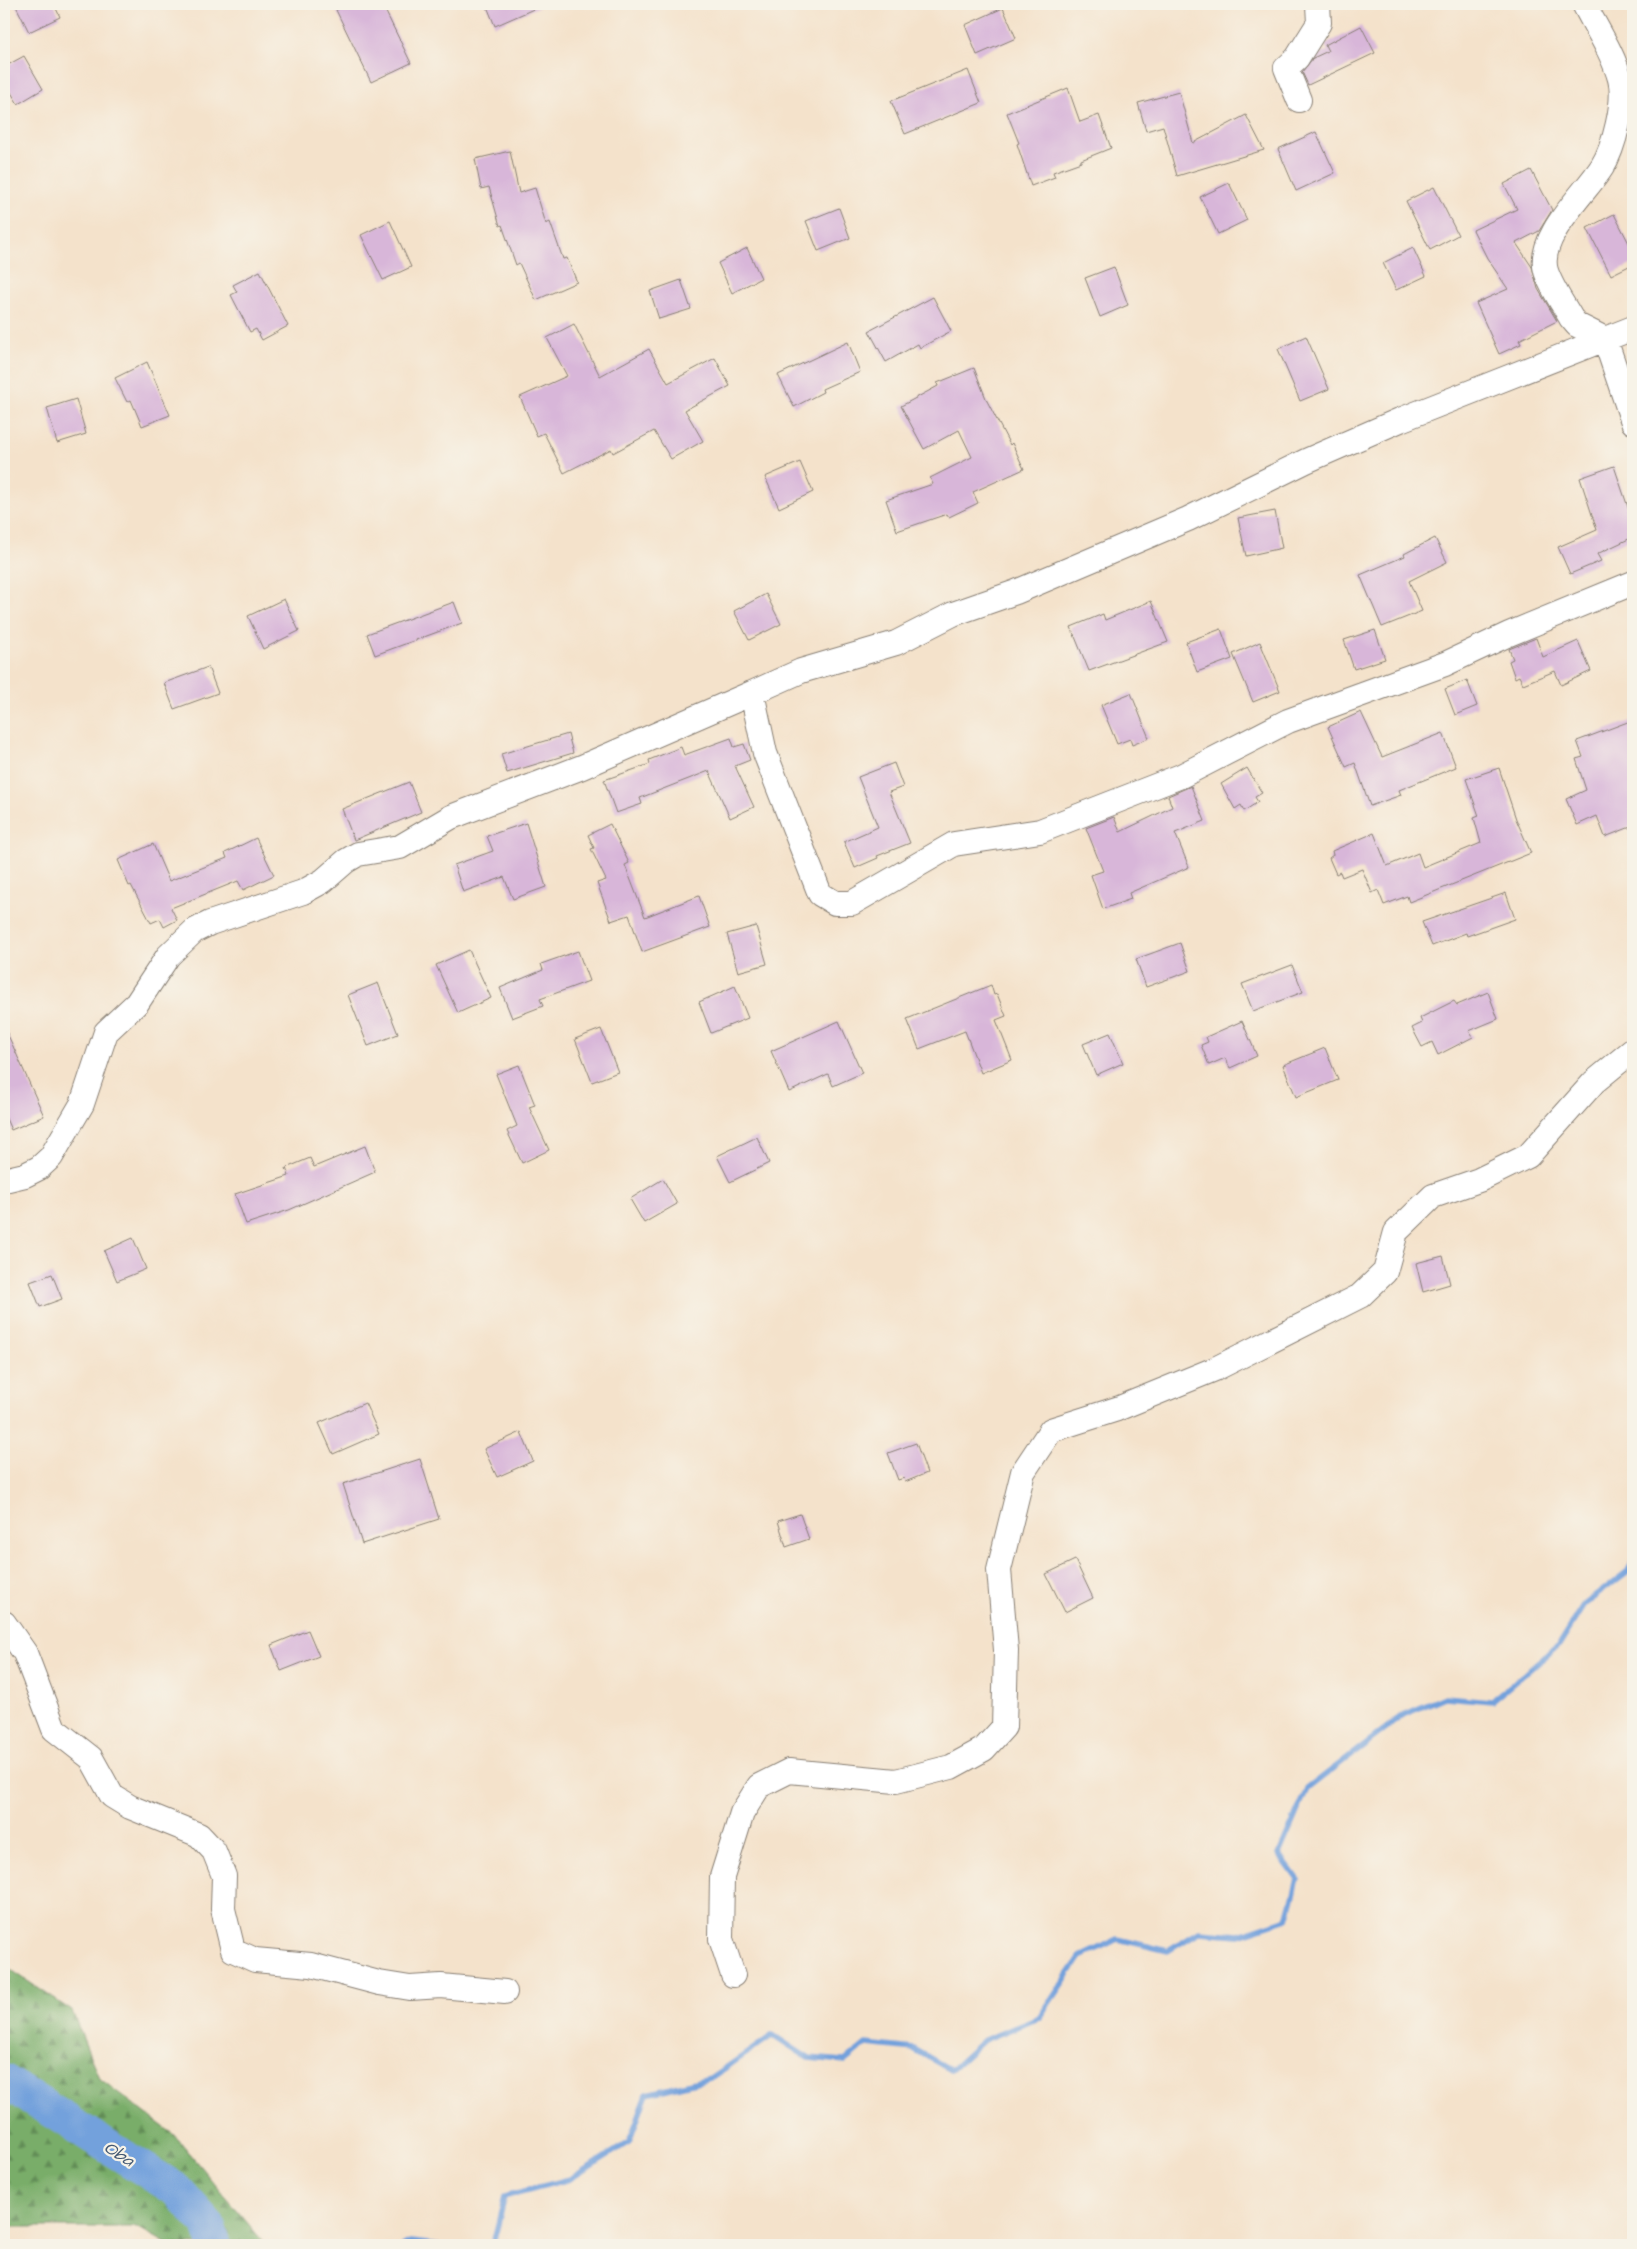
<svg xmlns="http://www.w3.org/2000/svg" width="1637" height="2249" viewBox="0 0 1637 2249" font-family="'Architects Daughter',sans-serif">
	<defs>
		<pattern id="forest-firs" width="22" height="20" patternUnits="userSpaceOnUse" patternTransform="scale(1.25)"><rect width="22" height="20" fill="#79ad69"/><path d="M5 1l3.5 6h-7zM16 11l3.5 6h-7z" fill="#628c56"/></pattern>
	</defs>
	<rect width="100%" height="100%" fill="#f7f3e8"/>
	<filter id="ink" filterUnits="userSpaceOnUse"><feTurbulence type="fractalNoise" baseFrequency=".02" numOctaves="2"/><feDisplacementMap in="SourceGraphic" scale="10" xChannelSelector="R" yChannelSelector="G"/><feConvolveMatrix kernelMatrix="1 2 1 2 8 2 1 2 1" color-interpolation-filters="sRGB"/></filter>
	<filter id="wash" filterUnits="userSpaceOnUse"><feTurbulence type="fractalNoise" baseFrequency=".0096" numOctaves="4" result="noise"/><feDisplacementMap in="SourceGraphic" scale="20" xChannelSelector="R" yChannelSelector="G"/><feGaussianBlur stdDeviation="1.12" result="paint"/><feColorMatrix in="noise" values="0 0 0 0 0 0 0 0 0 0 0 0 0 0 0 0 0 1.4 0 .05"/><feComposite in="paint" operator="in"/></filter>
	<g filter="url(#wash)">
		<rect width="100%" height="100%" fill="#f4e2cb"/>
		<!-- forest -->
		<path fill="url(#forest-firs)" stroke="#4a6442" d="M 4,1965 L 72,2011 L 99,2078 L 173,2134 L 266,2245 L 169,2245 L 137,2227 L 4,2227 Z"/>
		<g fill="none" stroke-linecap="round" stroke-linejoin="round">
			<!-- stream -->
			<path stroke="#73a1dc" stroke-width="5.5" d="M 404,2245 L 410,2242 L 438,2245
				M 480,2245 L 493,2244 L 505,2196 L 570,2179 L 629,2142 L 647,2094 L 711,2078 L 773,2035 L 808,2058 L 845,2061 L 866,2044 L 914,2049 L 951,2070 L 984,2040 L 1039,2018 L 1080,1957 L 1118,1939 L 1168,1951 L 1199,1932 L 1239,1935 L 1287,1919 L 1298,1880 L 1279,1854 L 1307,1789 L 1403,1715 L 1445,1697 L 1492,1701 L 1559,1645 L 1584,1605 L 1628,1571 L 1633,1560"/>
			<!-- river -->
			<path stroke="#73a1dc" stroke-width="34" d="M 4,2081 L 177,2190 L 208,2225 L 215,2245"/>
		</g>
		<g id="blocks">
			<!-- building -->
			<path fill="#d8b6d9" d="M 15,4 L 54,4 L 60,17 L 29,32 Z
				M 350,4 L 382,4 L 411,63 L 371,82 L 336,10 Z
				M 486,4 L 545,4 L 495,26 Z
				M 1003,8 L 1016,38 L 977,55 L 965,25 Z
				M 1361,26 L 1375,53 L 1308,85 L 1302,72 L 1313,58 L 1328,51 L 1325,45 Z
				M 24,56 L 43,89 L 18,104 L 4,81 L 4,67 Z
				M 968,70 L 981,103 L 905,134 L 891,101 Z
				M 1068,88 L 1080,122 L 1099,115 L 1111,148 L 1081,160 L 1081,162 L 1053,172 L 1055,177 L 1031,186 L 1017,144 L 1019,143 L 1007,113 Z
				M 1179,92 L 1193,143 L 1246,115 L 1264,150 L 1177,176 L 1163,126 L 1146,131 L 1138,103 Z
				M 1316,132 L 1335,173 L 1296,191 L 1278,149 Z
				M 510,151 L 519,193 L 535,188 L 546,224 L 550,222 L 563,259 L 567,258 L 577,282 L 536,300 L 519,263 L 516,265 L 502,225 L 500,226 L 489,187 L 481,189 L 475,159 Z
				M 1531,170 L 1552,210 L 1539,231 L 1516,243 L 1532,267 L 1538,289 L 1557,321 L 1519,340 L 1521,344 L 1499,354 L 1476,303 L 1508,289 L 1487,258 L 1473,230 L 1517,209 L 1504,184 Z
				M 1229,183 L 1247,220 L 1218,234 L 1200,197 Z
				M 1434,187 L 1458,235 L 1430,250 L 1406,201 Z
				M 839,208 L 850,238 L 818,251 L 806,221 Z
				M 1614,214 L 1633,251 L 1633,264 L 1611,275 L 1587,228 Z
				M 390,221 L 411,267 L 383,280 L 361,235 Z
				M 747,248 L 761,278 L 732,293 L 718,263 Z
				M 1413,248 L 1426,276 L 1396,290 L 1383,263 Z
				M 1114,267 L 1128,305 L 1100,317 L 1085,278 Z
				M 260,271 L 288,326 L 262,340 L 256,329 L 250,332 L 231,295 L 237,292 L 233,285 Z
				M 681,280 L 691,309 L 659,319 L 650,291 Z
				M 933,297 L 951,331 L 920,348 L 918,344 L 886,362 L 869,331 Z
				M 574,324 L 600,376 L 649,349 L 668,383 L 715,358 L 730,386 L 685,410 L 703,441 L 671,459 L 654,431 L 613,453 L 611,449 L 564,473 L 544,433 L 537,436 L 520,397 L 567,376 L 547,338 Z
				M 1306,336 L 1329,389 L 1300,401 L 1278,349 Z
				M 848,342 L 860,372 L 822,389 L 823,392 L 794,407 L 778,375 Z
				M 147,362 L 170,415 L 142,426 L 131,400 L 127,402 L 115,378 Z
				M 974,368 L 987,401 L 1010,445 L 1012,443 L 1024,469 L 973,492 L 978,503 L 949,517 L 947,514 L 897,531 L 886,500 L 933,484 L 930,478 L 972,457 L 959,430 L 924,449 L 901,406 L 938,386 L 937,383 Z
				M 76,399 L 86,434 L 57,443 L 47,408 Z
				M 800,462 L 813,492 L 779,508 L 765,477 Z
				M 1614,466 L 1633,522 L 1633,537 L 1597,554 L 1601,561 L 1570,574 L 1558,547 L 1597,530 L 1580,478 Z
				M 1275,511 L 1282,548 L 1246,556 L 1238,518 Z
				M 1435,538 L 1447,562 L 1409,581 L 1422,611 L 1382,627 L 1360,575 L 1405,556 L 1404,554 Z
				M 766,594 L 781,624 L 749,640 L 734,611 Z
				M 284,599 L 299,631 L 263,649 L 248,616 Z
				M 1151,601 L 1168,642 L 1089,671 L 1071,627 L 1103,614 L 1105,620 Z
				M 454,602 L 462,623 L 375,655 L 367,634 Z
				M 1221,629 L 1232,659 L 1197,672 L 1186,642 Z
				M 1375,630 L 1385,659 L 1354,669 L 1344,640 Z
				M 1536,638 L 1543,657 L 1578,641 L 1591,671 L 1561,685 L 1555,671 L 1523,684 L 1519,676 L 1515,678 L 1509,661 L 1513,659 L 1509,649 Z
				M 1260,642 L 1280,691 L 1253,702 L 1233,654 Z
				M 208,667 L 218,693 L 174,709 L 164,683 Z
				M 1467,680 L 1477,706 L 1455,715 L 1445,689 Z
				M 1131,693 L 1149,738 L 1132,745 L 1130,739 L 1117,744 L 1101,705 Z
				M 1361,712 L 1382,757 L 1443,733 L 1456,767 L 1399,790 L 1401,795 L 1370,806 L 1355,763 L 1346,767 L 1328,727 Z
				M 1633,720 L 1633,826 L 1605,837 L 1597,816 L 1577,825 L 1566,799 L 1586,790 L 1576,759 L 1583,757 L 1577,741 Z
				M 568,734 L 573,753 L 507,773 L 501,754 Z
				M 731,738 L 734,747 L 744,744 L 750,760 L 735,766 L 754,807 L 730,818 L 709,771 L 640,798 L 642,804 L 616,813 L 604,780 L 650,764 L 649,760 L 681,747 L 684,755 Z
				M 894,763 L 903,787 L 889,792 L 910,843 L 877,856 L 878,858 L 855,868 L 844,842 L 878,827 L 858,777 Z
				M 1247,768 L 1262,793 L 1255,797 L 1258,802 L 1244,811 L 1241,805 L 1235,809 L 1221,784 Z
				M 1499,768 L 1516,819 L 1531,853 L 1409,902 L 1407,896 L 1384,905 L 1378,890 L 1372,893 L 1362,869 L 1342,877 L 1340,872 L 1336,874 L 1329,858 L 1333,855 L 1332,851 L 1374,833 L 1387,866 L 1418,853 L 1423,867 L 1481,843 L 1474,818 L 1479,816 L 1466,779 Z
				M 409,782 L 421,812 L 354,840 L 342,809 Z
				M 1191,786 L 1205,821 L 1175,833 L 1189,867 L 1129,893 L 1131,899 L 1103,909 L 1091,875 L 1103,871 L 1086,828 L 1114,817 L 1120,832 L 1172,807 L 1168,796 Z
				M 526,823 L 546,887 L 513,899 L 504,877 L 463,892 L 454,865 L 493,851 L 487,836 Z
				M 610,824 L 629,863 L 625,865 L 645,917 L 699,896 L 710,927 L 642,952 L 629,915 L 611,921 L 597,883 L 606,880 L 591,849 L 594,848 L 588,835 Z
				M 256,838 L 274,875 L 243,890 L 238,881 L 171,908 L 177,920 L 164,927 L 160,919 L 151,923 L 131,885 L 129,886 L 118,860 L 153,844 L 169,881 L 227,858 L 225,853 Z
				M 1506,893 L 1515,919 L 1467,936 L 1466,933 L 1432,946 L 1422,922 Z
				M 756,926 L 767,964 L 738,972 L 727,934 Z
				M 1180,943 L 1190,971 L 1146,987 L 1136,959 Z
				M 469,950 L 491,998 L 458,1013 L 436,965 Z
				M 578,951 L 589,981 L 540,999 L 543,1006 L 512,1018 L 500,988 L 543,970 L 541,964 Z
				M 1292,965 L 1303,992 L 1253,1011 L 1242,984 Z
				M 378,983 L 398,1034 L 368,1046 L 348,995 Z
				M 991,985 L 994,995 L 997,994 L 1006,1016 L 996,1020 L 1012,1060 L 981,1073 L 965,1031 L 919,1049 L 907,1019 Z
				M 735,986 L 748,1018 L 711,1033 L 699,1002 Z
				M 1488,992 L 1498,1019 L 1469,1031 L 1473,1037 L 1438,1055 L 1432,1042 L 1422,1047 L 1412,1028 L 1422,1023 L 1420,1018 L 1454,1001 L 1457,1005 Z
				M 839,1021 L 862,1073 L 833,1086 L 828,1074 L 789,1092 L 771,1051 Z
				M 1242,1021 L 1257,1056 L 1230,1068 L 1225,1058 L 1209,1065 L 1201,1045 L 1208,1042 L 1206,1037 Z
				M 4,1026 L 44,1116 L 11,1130 L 4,1114 Z
				M 601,1029 L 618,1072 L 592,1082 L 575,1039 Z
				M 1110,1033 L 1123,1063 L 1096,1075 L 1083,1044 Z
				M 1325,1048 L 1338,1080 L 1296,1097 L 1283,1065 Z
				M 519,1065 L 535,1105 L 529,1107 L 549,1150 L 522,1163 L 507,1131 L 517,1126 L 496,1074 Z
				M 757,1137 L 769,1163 L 730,1182 L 717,1156 Z
				M 365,1146 L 375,1172 L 289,1210 L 246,1224 L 235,1194 L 289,1176 L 286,1168 L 310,1158 L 314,1167 Z
				M 663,1179 L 677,1204 L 644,1223 L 630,1199 Z
				M 133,1238 L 146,1269 L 117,1281 L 104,1251 Z
				M 1443,1256 L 1450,1284 L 1423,1292 L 1416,1263 Z
				M 52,1274 L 62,1299 L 40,1307 L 30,1282 Z
				M 365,1403 L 379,1434 L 333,1454 L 319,1423 Z
				M 521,1432 L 533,1461 L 497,1477 L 484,1449 Z
				M 916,1443 L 927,1473 L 905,1482 L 904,1478 L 898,1480 L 888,1453 Z
				M 420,1459 L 439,1519 L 362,1544 L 343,1484 Z
				M 800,1514 L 809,1539 L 786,1547 L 778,1521 Z
				M 1075,1560 L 1093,1598 L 1065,1612 L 1046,1574 Z
				M 308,1630 L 319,1656 L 281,1671 L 271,1645 Z"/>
		</g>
	</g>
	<g filter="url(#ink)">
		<use href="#blocks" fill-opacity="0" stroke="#887f74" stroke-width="1"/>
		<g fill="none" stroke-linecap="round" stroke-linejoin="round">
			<defs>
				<path id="minor" d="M 1584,4 C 1596,28 1613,53 1620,79 C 1626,101 1614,148 1602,167 C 1585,194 1536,237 1546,271 C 1551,287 1563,304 1571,318 L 1577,325 L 1605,339 L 1633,422
					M 1299,100 L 1286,68 L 1297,58 L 1319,23 L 1318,4
					M 1633,328 L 1400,420 L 1306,461 L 1188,519 L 1016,592 L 953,614 L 896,643 L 801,671 L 752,693 L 765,753 L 820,894 L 835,903 L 852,903 L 954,844 L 1040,831 L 1181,776 L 1288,721 L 1445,664 L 1509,634 L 1633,583
					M 4,1180 L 25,1175 L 39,1168 L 51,1157 L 82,1104 L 106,1032 L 137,1003 L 168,956 L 194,931 L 210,923 L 303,892 L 323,881 L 346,861 L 358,854 L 400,847 L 451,817 L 582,767 L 752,693
					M 4,1623 L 25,1653 L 54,1729 L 91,1758 L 112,1796 L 130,1807 L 199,1835 L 214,1851 L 224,1876 L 223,1909 L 233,1950 L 255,1960 L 311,1965 L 379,1983 L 410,1988 L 441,1986 L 505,1992
					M 733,1975 L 721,1939 L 722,1877 L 742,1813 L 759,1786 L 789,1771 L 896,1781 L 951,1767 L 984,1749 L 1004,1727 L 1006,1650 L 999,1570 L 1023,1472 L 1051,1430 L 1117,1409 L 1215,1369 L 1360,1296 L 1385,1272 L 1396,1232 L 1433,1196 L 1479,1180 L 1528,1156 L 1594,1082 L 1633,1050"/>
			</defs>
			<!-- minor casing -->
			<use href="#minor" stroke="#887f74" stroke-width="26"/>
			<!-- minor -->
			<use href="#minor" stroke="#fff" stroke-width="24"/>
		</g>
	</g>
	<g text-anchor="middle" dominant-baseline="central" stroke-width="4.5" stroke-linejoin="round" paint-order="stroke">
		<!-- water labels -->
		<g font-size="18" font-style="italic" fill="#435872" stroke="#f7f3e8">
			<text transform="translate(119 2154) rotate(32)">Oba</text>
		</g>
	</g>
	<!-- margin -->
	<rect width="1637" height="2249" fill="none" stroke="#f7f3e8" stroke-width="20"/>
</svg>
